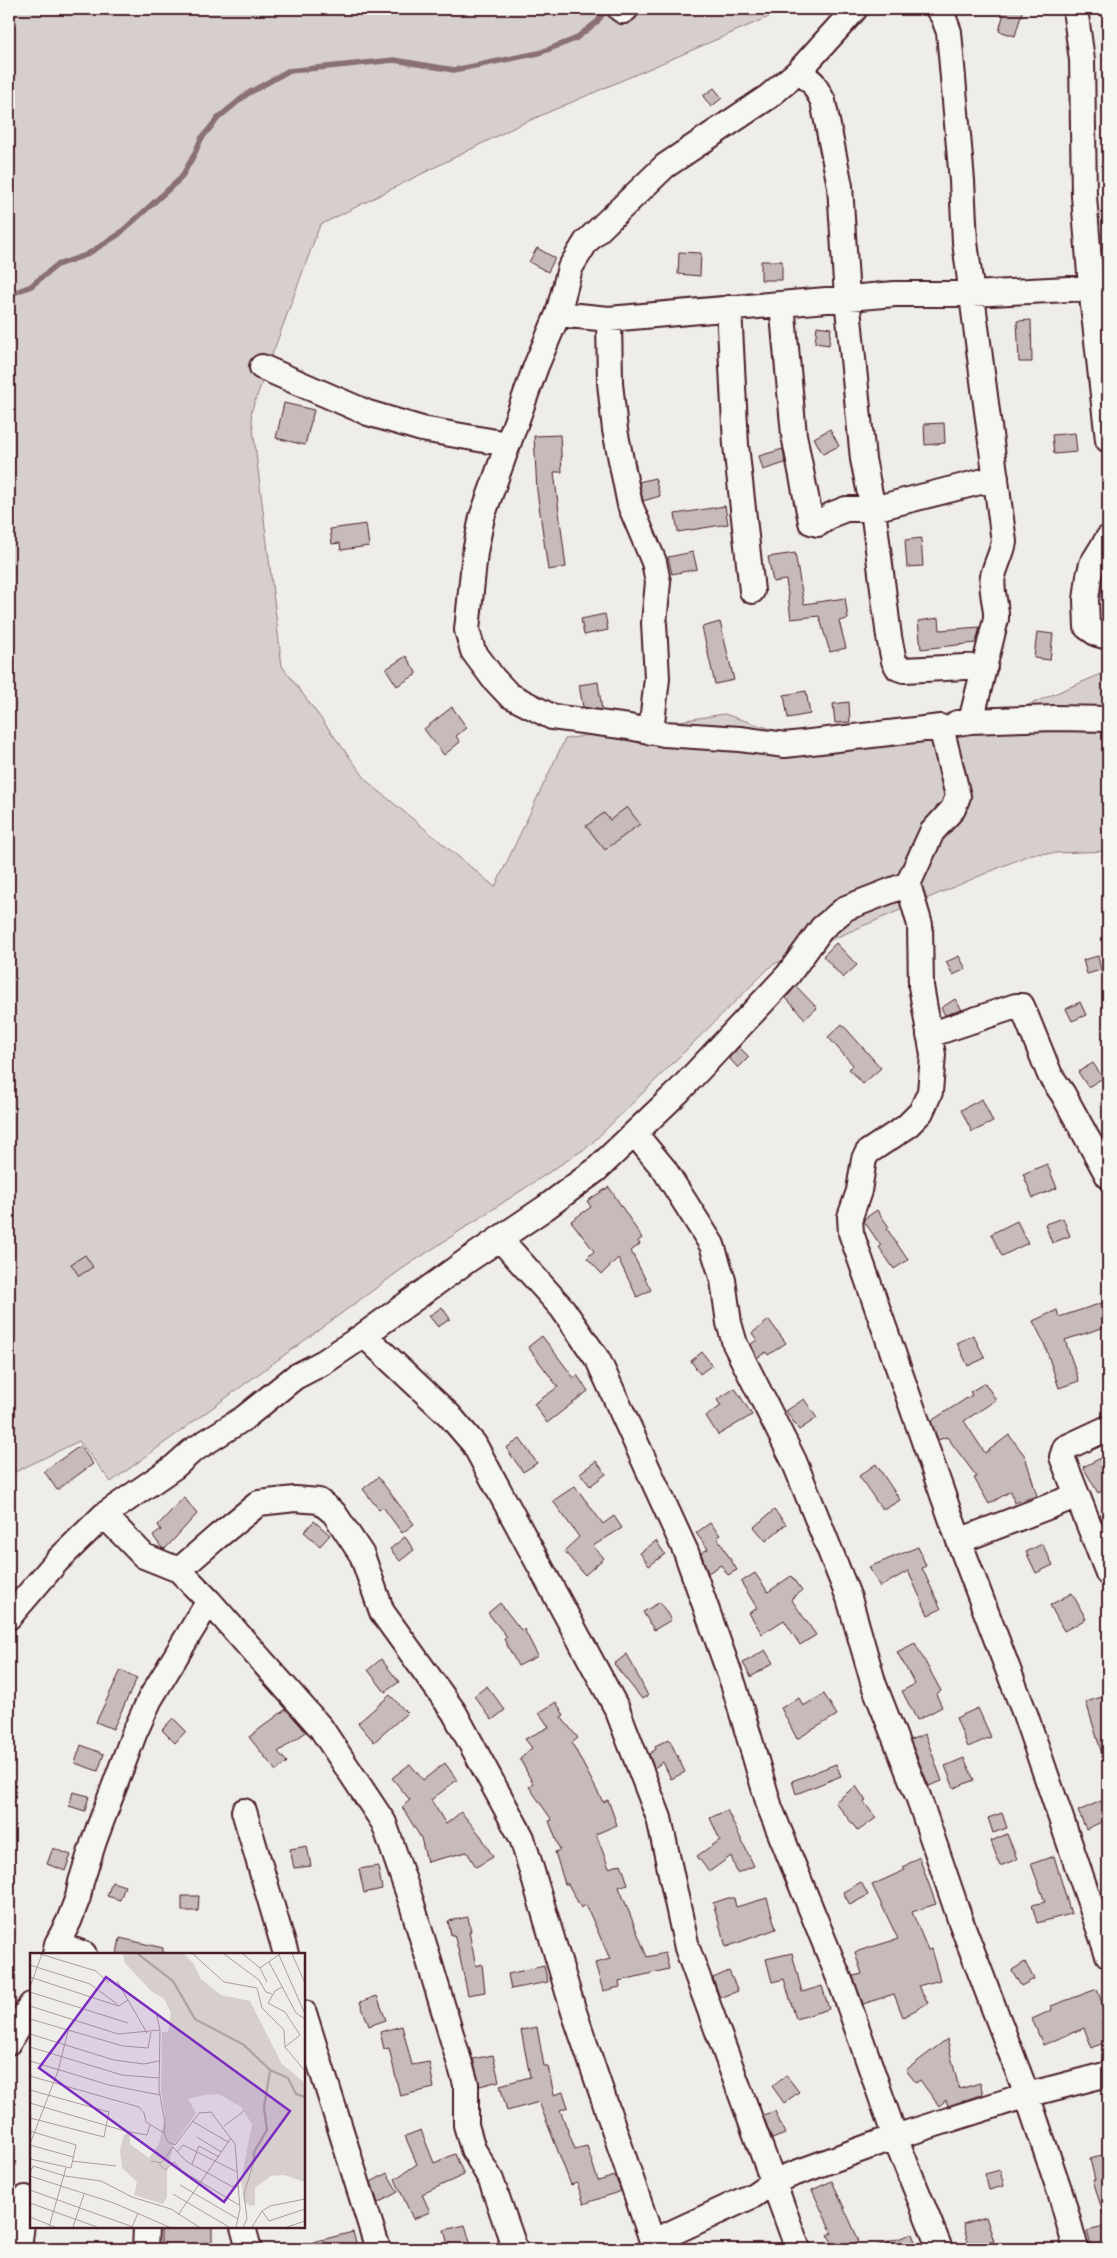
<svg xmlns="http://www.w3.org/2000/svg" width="1117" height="2258" viewBox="0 0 1117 2258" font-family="'Indie Flower',sans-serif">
	<rect width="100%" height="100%" fill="#efedea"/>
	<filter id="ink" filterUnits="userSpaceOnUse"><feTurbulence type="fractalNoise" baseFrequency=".02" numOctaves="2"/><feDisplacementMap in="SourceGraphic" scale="10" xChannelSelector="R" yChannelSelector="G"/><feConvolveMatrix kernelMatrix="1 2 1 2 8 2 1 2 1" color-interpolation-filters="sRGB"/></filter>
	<g filter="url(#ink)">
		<!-- green -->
		<path fill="#d7cfce" stroke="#90777c" d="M 9,9 L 787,9 L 519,125 L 320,225 L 251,412 L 282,666 L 368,782 L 495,887 L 565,739 L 724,714 L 830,748 L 965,732 L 1108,671 L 1108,851 L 1031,854 L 772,965 L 589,1146 L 402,1269 L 111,1482 L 79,1441 L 9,1475 Z"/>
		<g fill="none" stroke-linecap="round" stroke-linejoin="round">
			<!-- stream -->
			<path stroke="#8a6f74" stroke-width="5.5" d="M 9,295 L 31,286 L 57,265 L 86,255 L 118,235 L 181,178 L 194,155 L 201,139 L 219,117 L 247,94 L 288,71 L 394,60 L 454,70 L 539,53 L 575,39 L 597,22 L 606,9"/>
		</g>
		<!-- building -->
		<path fill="#c6babb" stroke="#4a1f2b" d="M 1005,9 L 1023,9 L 1015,36 L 999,31 Z
			M 714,88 L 722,98 L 711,107 L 703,96 Z
			M 537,248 L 555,258 L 548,272 L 529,262 Z
			M 679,252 L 701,253 L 700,276 L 678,274 Z
			M 761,261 L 782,261 L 782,280 L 761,280 Z
			M 1031,320 L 1032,362 L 1019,362 L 1017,321 Z
			M 817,326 L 831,328 L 829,345 L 815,343 Z
			M 284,403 L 314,410 L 305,445 L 276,438 Z
			M 944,423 L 945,443 L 925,445 L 924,424 Z
			M 830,429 L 839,446 L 823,454 L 814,438 Z
			M 1075,433 L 1077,452 L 1054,454 L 1052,435 Z
			M 560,435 L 562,472 L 554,472 L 566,567 L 548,570 L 537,491 L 534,436 Z
			M 783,449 L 785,463 L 763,470 L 759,456 Z
			M 655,478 L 660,496 L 643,501 L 639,482 Z
			M 725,506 L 728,524 L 678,532 L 675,514 Z
			M 366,524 L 369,546 L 341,550 L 340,543 L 332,544 L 330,529 Z
			M 921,538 L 923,566 L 907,567 L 905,540 Z
			M 693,552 L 697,569 L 672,574 L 668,557 Z
			M 795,553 L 804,604 L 845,598 L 848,619 L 839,621 L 846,648 L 830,652 L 819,616 L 791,619 L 786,580 L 773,582 L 768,557 Z
			M 605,614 L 608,630 L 584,635 L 581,619 Z
			M 939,618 L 940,630 L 980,627 L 976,643 L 921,649 L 918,621 Z
			M 720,622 L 734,680 L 715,684 L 702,627 Z
			M 1037,632 L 1053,634 L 1050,660 L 1034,658 Z
			M 406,656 L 417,674 L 397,686 L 386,669 Z
			M 598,682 L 602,710 L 583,707 L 579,685 Z
			M 806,691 L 810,714 L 788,718 L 784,695 Z
			M 849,702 L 850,722 L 835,723 L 833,704 Z
			M 452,707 L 467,728 L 456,736 L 460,742 L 444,755 L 424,729 Z
			M 627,807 L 640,824 L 605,850 L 586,826 L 604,813 L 610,820 Z
			M 836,943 L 857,965 L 843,978 L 823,956 Z
			M 959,956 L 966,969 L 953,975 L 946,962 Z
			M 1098,956 L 1101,970 L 1087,974 L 1083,960 Z
			M 796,986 L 817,1008 L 805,1019 L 786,998 Z
			M 955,999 L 962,1010 L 945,1015 L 941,1008 Z
			M 1080,1002 L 1086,1015 L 1072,1021 L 1066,1009 Z
			M 842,1024 L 881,1068 L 863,1084 L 849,1069 L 853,1065 L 828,1037 Z
			M 739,1047 L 749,1057 L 738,1068 L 729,1058 Z
			M 1093,1063 L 1103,1078 L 1088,1087 L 1078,1072 Z
			M 982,1099 L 993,1122 L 972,1132 L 961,1110 Z
			M 1047,1164 L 1057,1188 L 1033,1198 L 1023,1174 Z
			M 609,1187 L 642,1238 L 638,1241 L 640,1244 L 631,1251 L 651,1290 L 637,1297 L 618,1258 L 602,1274 L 587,1258 L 594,1251 L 571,1221 L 591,1207 L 587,1201 Z
			M 877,1210 L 889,1227 L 887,1229 L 908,1260 L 894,1269 L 879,1247 L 881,1246 L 864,1221 L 864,1219 Z
			M 1063,1218 L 1070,1236 L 1052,1243 L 1045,1224 Z
			M 1017,1221 L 1028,1243 L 1002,1256 L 991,1234 Z
			M 85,1255 L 93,1267 L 79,1276 L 71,1264 Z
			M 1102,1303 L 1108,1326 L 1065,1340 L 1079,1381 L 1059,1388 L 1044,1343 L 1033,1321 L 1057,1310 L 1059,1317 Z
			M 442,1307 L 450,1319 L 438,1327 L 429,1316 Z
			M 769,1320 L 786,1343 L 768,1355 L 766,1352 L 757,1358 L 751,1344 L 757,1340 L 752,1333 Z
			M 973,1335 L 985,1358 L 968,1366 L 957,1343 Z
			M 542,1336 L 574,1378 L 577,1375 L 588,1391 L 547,1423 L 534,1404 L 558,1387 L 528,1347 Z
			M 702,1352 L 712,1365 L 700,1374 L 691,1361 Z
			M 985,1383 L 996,1400 L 964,1421 L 985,1453 L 1009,1435 L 1025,1456 L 1037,1496 L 1014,1503 L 1011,1491 L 989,1504 L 974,1478 L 977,1477 L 947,1437 L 938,1440 L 931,1421 L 972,1395 L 970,1392 Z
			M 735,1388 L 752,1415 L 718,1435 L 706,1416 L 721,1406 L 717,1400 Z
			M 804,1399 L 817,1418 L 799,1430 L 786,1411 Z
			M 520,1439 L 537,1463 L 523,1472 L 506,1448 Z
			M 80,1446 L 93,1464 L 57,1490 L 44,1471 Z
			M 1101,1458 L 1108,1472 L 1108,1488 L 1098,1493 L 1083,1467 Z
			M 596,1461 L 606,1474 L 590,1486 L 580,1473 Z
			M 876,1464 L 900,1500 L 887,1508 L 881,1508 L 859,1476 Z
			M 378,1477 L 414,1524 L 402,1533 L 383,1507 L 379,1510 L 363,1489 Z
			M 575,1486 L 603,1524 L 614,1516 L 622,1528 L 593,1546 L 604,1558 L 585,1575 L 564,1551 L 579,1537 L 553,1501 Z
			M 184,1497 L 197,1514 L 165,1549 L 162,1548 L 153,1536 L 161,1530 L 158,1525 Z
			M 774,1510 L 786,1524 L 766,1541 L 754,1527 Z
			M 314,1521 L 330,1535 L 320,1546 L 304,1532 Z
			M 710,1523 L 720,1535 L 717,1537 L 737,1570 L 728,1575 L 721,1565 L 708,1573 L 701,1553 L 708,1549 L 696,1533 Z
			M 405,1537 L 414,1550 L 400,1561 L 390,1549 Z
			M 656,1541 L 665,1554 L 649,1566 L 640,1553 Z
			M 1042,1544 L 1053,1565 L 1036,1573 L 1026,1552 Z
			M 918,1547 L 926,1566 L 922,1568 L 941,1609 L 928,1615 L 908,1571 L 880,1587 L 869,1567 Z
			M 755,1573 L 768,1592 L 791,1576 L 802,1591 L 791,1599 L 816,1635 L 800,1645 L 784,1620 L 762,1634 L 749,1613 L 757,1608 L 741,1582 Z
			M 1072,1593 L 1086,1619 L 1064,1631 L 1050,1605 Z
			M 660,1602 L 671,1620 L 654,1630 L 643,1612 Z
			M 500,1603 L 521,1630 L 524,1629 L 538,1656 L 518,1666 L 504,1639 L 507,1637 L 488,1613 Z
			M 915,1643 L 941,1691 L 936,1694 L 942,1707 L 917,1720 L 902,1691 L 915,1684 L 897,1652 Z
			M 765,1650 L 773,1663 L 751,1677 L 743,1663 Z
			M 627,1654 L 648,1696 L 642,1699 L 614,1664 Z
			M 381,1659 L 399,1682 L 385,1692 L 368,1670 Z
			M 121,1670 L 137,1678 L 113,1729 L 96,1722 Z
			M 487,1686 L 505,1710 L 492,1720 L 474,1696 Z
			M 824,1694 L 837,1715 L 797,1739 L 781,1708 L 799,1698 L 803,1706 Z
			M 390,1695 L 407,1713 L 374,1742 L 358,1723 Z
			M 1108,1695 L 1108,1763 L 1105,1764 L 1086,1702 Z
			M 556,1702 L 564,1715 L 561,1717 L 578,1738 L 572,1743 L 603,1802 L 608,1800 L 617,1825 L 596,1834 L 609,1868 L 621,1864 L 628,1884 L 619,1887 L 647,1957 L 665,1953 L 669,1969 L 619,1981 L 620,1987 L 603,1991 L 595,1963 L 610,1959 L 586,1905 L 581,1908 L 568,1884 L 565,1884 L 555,1852 L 560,1850 L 549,1821 L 552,1820 L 529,1787 L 533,1784 L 520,1759 L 532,1748 L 525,1739 L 549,1727 L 539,1713 Z
			M 978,1708 L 991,1737 L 968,1747 L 956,1718 Z
			M 286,1709 L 306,1732 L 278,1752 L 287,1762 L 276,1771 L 249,1737 Z
			M 173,1718 L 186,1731 L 175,1743 L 162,1730 Z
			M 925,1734 L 942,1781 L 929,1786 L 910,1740 Z
			M 669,1739 L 685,1772 L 671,1779 L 663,1762 L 654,1768 L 649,1754 L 656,1749 L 655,1746 Z
			M 81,1745 L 104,1754 L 98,1771 L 75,1763 Z
			M 964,1758 L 974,1780 L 954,1788 L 945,1766 Z
			M 445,1763 L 457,1780 L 431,1800 L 446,1824 L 461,1812 L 481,1836 L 493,1857 L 476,1867 L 467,1852 L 427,1862 L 421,1838 L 402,1807 L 410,1800 L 392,1778 L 410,1764 L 423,1780 Z
			M 836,1764 L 841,1776 L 796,1794 L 792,1781 Z
			M 856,1786 L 866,1801 L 864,1802 L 876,1818 L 858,1831 L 835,1802 Z
			M 73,1792 L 89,1796 L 85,1811 L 69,1806 Z
			M 1108,1798 L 1108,1819 L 1086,1829 L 1078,1811 Z
			M 727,1810 L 754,1866 L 737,1873 L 731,1856 L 709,1872 L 697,1856 L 720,1840 L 710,1818 Z
			M 1002,1813 L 1007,1828 L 993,1833 L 988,1818 Z
			M 1007,1834 L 1017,1859 L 1000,1866 L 991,1841 Z
			M 307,1846 L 311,1866 L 294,1868 L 290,1849 Z
			M 53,1848 L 71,1855 L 65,1871 L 47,1864 Z
			M 1054,1856 L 1071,1914 L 1037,1923 L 1032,1905 L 1045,1902 L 1031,1864 Z
			M 919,1857 L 936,1904 L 912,1912 L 928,1950 L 931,1949 L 940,1980 L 918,1986 L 928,2003 L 903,2017 L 894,1994 L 863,2004 L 853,1976 L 862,1974 L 855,1952 L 898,1939 L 872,1885 L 905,1870 L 903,1867 Z
			M 378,1866 L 382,1889 L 364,1893 L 359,1869 Z
			M 112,1882 L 125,1886 L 120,1900 L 107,1896 Z
			M 861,1882 L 868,1895 L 850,1905 L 843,1892 Z
			M 182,1896 L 199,1896 L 198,1911 L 182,1911 Z
			M 728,1898 L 734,1898 L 736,1907 L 767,1898 L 776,1929 L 726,1947 L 713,1903 Z
			M 468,1917 L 471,1931 L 469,1932 L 476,1966 L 482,1964 L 485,1992 L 468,1995 L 458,1949 L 454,1935 L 451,1935 L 448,1921 Z
			M 120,1938 L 163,1948 L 163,1954 L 117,1954 Z
			M 792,1953 L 802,1992 L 822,1986 L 829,2009 L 796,2019 L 784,1979 L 772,1982 L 766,1959 Z
			M 1025,1962 L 1034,1979 L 1021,1986 L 1012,1970 Z
			M 544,1966 L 548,1982 L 511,1989 L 508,1974 Z
			M 729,1971 L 738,1991 L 720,1998 L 713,1978 Z
			M 1097,1989 L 1108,2020 L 1101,2023 L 1108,2041 L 1092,2048 L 1084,2028 L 1043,2045 L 1032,2019 L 1052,2010 L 1051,2006 Z
			M 377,1996 L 386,2020 L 369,2026 L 360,2002 Z
			M 402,2026 L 412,2065 L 429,2062 L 434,2088 L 400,2096 L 389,2048 L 384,2049 L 380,2032 Z
			M 537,2027 L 544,2066 L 548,2066 L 554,2095 L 563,2092 L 568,2107 L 560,2110 L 575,2149 L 587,2146 L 598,2181 L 615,2176 L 621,2191 L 584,2204 L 577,2183 L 571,2185 L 539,2102 L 507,2111 L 500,2085 L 530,2077 L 521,2030 Z
			M 947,2039 L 959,2089 L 980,2083 L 983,2094 L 948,2106 L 946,2100 L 939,2106 L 920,2080 L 916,2083 L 906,2070 Z
			M 493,2055 L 499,2081 L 480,2086 L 473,2059 Z
			M 786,2075 L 799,2092 L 784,2103 L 772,2086 Z
			M 775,2111 L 785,2134 L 772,2139 L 763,2115 Z
			M 421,2130 L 434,2163 L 455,2154 L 464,2175 L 422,2194 L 430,2212 L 413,2219 L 395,2179 L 417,2164 L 405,2136 Z
			M 1105,2155 L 1108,2170 L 1108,2219 L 1105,2220 L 1093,2180 L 1095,2180 L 1090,2159 Z
			M 1000,2170 L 1004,2186 L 989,2190 L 985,2174 Z
			M 387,2173 L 398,2192 L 378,2203 L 371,2182 Z
			M 832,2181 L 859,2241 L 842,2249 L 835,2249 L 828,2235 L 832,2233 L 812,2190 Z
			M 986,2217 L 994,2241 L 970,2249 L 963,2224 Z
			M 465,2225 L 472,2249 L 449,2249 L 444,2230 Z
			M 1108,2226 L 1108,2249 L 1092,2249 L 1087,2231 Z
			M 161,2227 L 212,2227 L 212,2249 L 161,2249 Z
			M 353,2232 L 358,2249 L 305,2249 L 305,2244 Z
			M 912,2234 L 918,2249 L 874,2249 L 874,2247 Z"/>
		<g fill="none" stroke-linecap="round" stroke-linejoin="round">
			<defs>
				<path id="minor" d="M 620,9 L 623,11 L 626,9
					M 855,9 L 799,71 L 768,97 L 665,166 L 586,242 L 570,268 L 558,314 L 536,366 L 482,517 L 475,552 L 467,630 L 473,651 L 493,678 L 509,695 L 552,717 L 629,727 L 664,734 L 740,739 L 785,745 L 941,727 L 958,796 L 953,809 L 932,832 L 908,884 L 920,925 L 921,986 L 933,1055 L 930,1092 L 921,1112 L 906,1127 L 868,1152 L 864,1159 L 859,1191 L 850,1217 L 851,1233 L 959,1541 L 1025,1714 L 1108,1955
					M 938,9 L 943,16 L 949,32 L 962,181 L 965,242 L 1004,542 C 1002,553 996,564 993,576 C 990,590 997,605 996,619 L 971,721
					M 1075,9 L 1082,60 L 1084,196 L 1091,287 L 1108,440
					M 799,71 L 813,83 L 823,101 L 840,186 L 847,298 L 863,459 L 873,509 L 889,637 L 894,661 L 898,668 L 904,670 L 985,666
					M 782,304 L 794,435 L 811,522 L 818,524 L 833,514 L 846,509 L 873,509 L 996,478
					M 729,308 L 736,445 L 752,591
					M 558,314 L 609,319 L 895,294 L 972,294 L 1108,287
					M 609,319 L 610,383 L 615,430 L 630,505 L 654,562 L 658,582 L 654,623 L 657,678 L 651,732
					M 262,367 L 368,413 L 422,429 L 507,444
					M 1108,538 L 1092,564 L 1089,576 L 1086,600 L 1087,627 L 1097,634 L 1108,637
					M 957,723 L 971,721 L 1055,718 L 1108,719
					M 929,1035 L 1016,1006 L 1022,1006 L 1050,1075 L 1063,1094 L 1108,1176
					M 635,1134 L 664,1169 L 712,1245 L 723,1280 L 729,1323 L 735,1344 L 794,1461 L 849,1598 L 874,1685 L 919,1799 L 961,1922 L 1027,2095 L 1061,2195 L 1076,2249
					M 501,1240 L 562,1308 L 598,1360 L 686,1552 L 734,1686 L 770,1808 L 843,1988 L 895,2137 L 940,2249
					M 364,1335 L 449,1415 L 474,1444 L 617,1709 L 659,1818 L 687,1948 L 798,2249
					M 1108,1428 L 1065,1448 L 1062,1457 L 1108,1573
					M 104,1515 L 144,1556 L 179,1570 L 209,1601 L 321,1728 L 384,1823 L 411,1901 L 466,2084 L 466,2125 L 473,2149 L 491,2180 L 515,2249
					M 959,1541 L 1076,1496
					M 179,1570 L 217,1537 L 259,1503 L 295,1499 L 319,1501 L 334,1513 L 362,1555 L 382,1612 L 454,1712 L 522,1838 L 574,2012 L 655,2249
					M 9,1617 L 57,1561 L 104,1515 L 174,1467 L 192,1451 L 244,1418 L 295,1377 L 324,1362 L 364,1335 L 468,1260 L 545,1208 L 596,1170 L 679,1091 L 788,975 L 822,928 L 846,908 L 908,884
					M 244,1811 L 286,1954
					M 57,1944 L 84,1954
					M 55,1954 L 57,1944 L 69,1921 L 78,1897 L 81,1882 L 94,1841 L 134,1734 L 150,1699 L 209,1601
					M 304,2013 L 378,2249
					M 9,2042 L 31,2005
					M 243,2227 L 249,2249
					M 652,2242 L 754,2195 L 774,2181 L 895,2137 L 1027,2095 L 1108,2074
					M 19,2249 L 25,2198
					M 145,2249 L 146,2227"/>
			</defs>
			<!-- minor casing -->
			<use href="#minor" stroke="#4a1f2b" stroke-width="28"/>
			<!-- minor -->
			<use href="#minor" stroke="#f6f6f2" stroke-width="24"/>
		</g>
	</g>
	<!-- overview -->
	<g transform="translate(30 1953)">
		<rect width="275" height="275" fill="#efedea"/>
		<path d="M 93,1 L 154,1 L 163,10 L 171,26 L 191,42 L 220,48 L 252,111 L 275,130 L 275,229 L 254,222 L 241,223 L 225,235 L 225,252 L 220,253 L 214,248 L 211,228 L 222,171 L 211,154 L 189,141 L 174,142 L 158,146 L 166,160 L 143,193 L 137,220 L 137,244 L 133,251 L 104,242 L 107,229 L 92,215 L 90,196 L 94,182 L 100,179 L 100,191 L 119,205 L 129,191 L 135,164 L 131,138 L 132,79 L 138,79 L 141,60 L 134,46 L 121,38 L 95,10 Z" fill="#d7cfce"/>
		<path fill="none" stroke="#b4a4a5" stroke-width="2.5" d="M 108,1 L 143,28 L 165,66 L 214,92 L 240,117 L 258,125 L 266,141 L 275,144M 224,208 L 224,199 L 237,177 L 234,154 L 240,118"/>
		<path fill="none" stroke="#ad9b9e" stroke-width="1" d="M 10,1 L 66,18 L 79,30M 163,1 L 194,29 L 227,35 L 232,55 L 254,77 L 255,94 L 275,118M 194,1 L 229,27 L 236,39 L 242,41M 213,1 L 230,15 L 237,29M 262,1 L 275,30M 249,2 L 275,61M 239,9 L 266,60 L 275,66M 0,12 L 60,31 L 87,51M 230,15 L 250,1M 0,24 L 82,51 L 89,53 L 98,47M 87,28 L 117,80M 0,34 L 12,1M 252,34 L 245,38 L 238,50 L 255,59 L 270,82 L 255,94M 0,39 L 98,70M 0,53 L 88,81 L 130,77M 126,59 L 130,77 L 129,137 L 135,170 L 134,180M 0,66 L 93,93 L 118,95 L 121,79M 0,81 L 84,107 L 114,111 L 129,108M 0,94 L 92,122 L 129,125M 0,108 L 79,132 L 130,142M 0,123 L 109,154 L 114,160 L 116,169 L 134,180 L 138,189 L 145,192 L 169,160 L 181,159 L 205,191 L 210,256 L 206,274M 0,137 L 79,159 L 74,184 L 0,165M 0,150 L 95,178 L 117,182 L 120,172M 162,168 L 198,189M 194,173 L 214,158M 0,178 L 46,192 L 41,215 L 0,206M 167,184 L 191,199M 0,191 L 28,118 L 38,78M 0,192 L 43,204M 143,194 L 156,208 L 201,233 L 209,234M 147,199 L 153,192 L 207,219M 42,208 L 86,213M 121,208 L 131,210 L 143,194M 129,211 L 135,217 L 144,209 L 152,218 L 209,252M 162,211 L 169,193 L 189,204M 0,220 L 3,213 L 35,223 L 71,228 L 102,244 L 141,256 L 169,274M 0,223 L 84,250 L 139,274M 150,232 L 208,266M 0,237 L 103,274M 143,241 L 199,274M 0,250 L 67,274M 232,258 L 239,268 L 275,256M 148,262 L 201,185M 0,264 L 25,274M 19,274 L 36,215M 43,274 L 54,241M 102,274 L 108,260M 213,274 L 217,266 L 214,241 L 224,208M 222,274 L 232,258 L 240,253 L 275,246M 257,274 L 275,268"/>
		<path fill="#7b2cbf" fill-opacity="0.15" stroke="#7b2cbf" stroke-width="2.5" d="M 76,24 L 260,158 L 194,249 L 9,115 Z"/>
		<rect width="275" height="275" fill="none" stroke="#4a1f2b" stroke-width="2.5"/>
	</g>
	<!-- margin -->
	<rect width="1117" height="2258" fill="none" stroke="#f6f6f2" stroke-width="30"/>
	<rect x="15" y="15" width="1087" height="2228" fill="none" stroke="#4a1f2b" stroke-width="2" filter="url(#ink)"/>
</svg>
